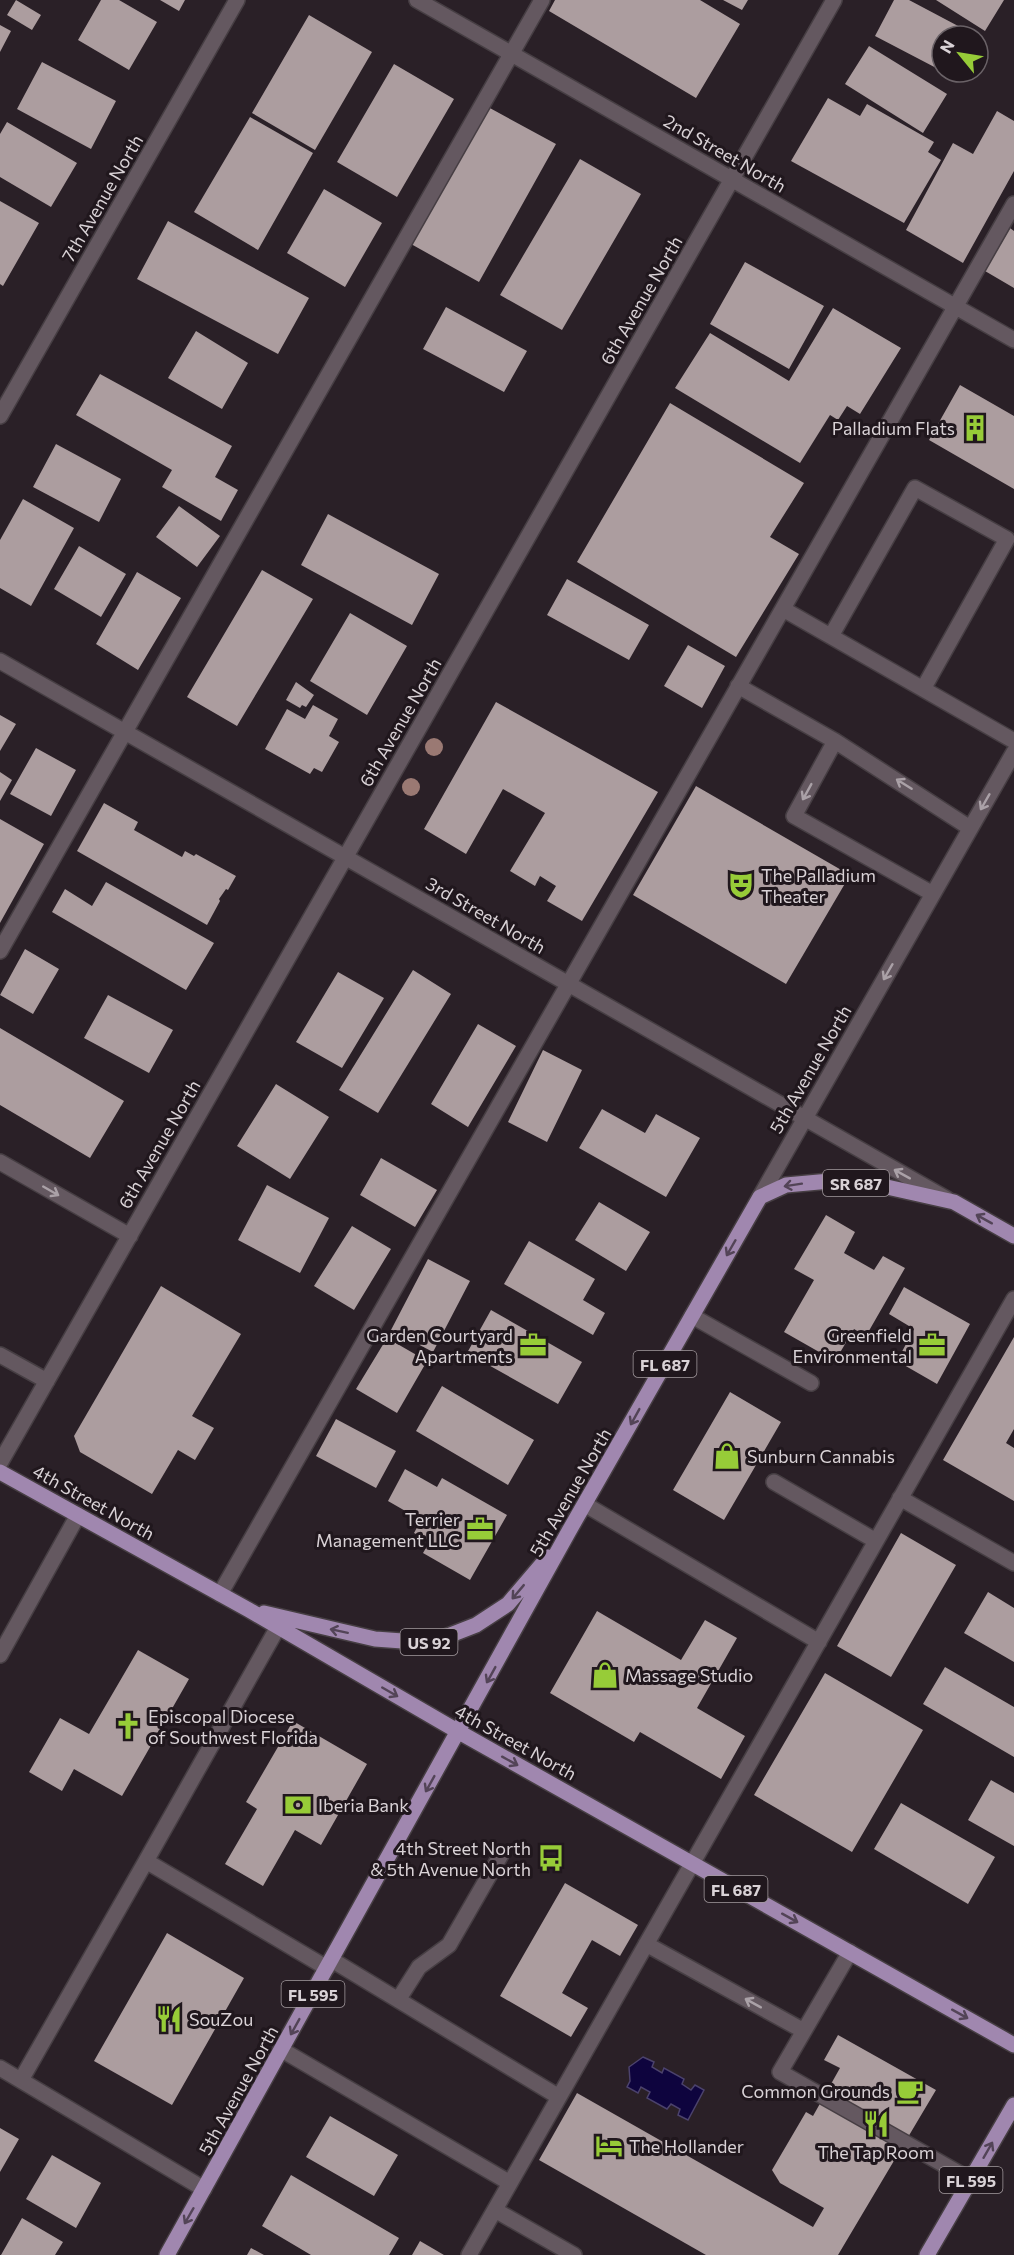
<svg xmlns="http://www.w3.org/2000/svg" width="1014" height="2255" viewBox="0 0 1014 2255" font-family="Commissioner,sans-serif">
	<rect width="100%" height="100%" fill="#2a2027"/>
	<!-- water -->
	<path fill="#0e043e" stroke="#4b426c" stroke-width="1.5" d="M 643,2057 L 654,2062 L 652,2067 L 662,2073 L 664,2068 L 684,2079 L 682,2084 L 691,2090 L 695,2085 L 704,2090 L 688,2120 L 678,2115 L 680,2109 L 671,2104 L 667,2109 L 647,2098 L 650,2092 L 641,2087 L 638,2093 L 627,2087 L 630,2081 L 629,2067 Z"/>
	<!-- building -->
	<path fill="#ac9d9f" d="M 16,0 L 41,15 L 32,30 L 7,15 Z
		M 101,0 L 119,0 L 157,22 L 129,70 L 78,40 Z
		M 160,0 L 185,0 L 179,11 Z
		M 555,0 L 700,0 L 740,24 L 696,98 L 549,11 Z
		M 723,0 L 748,0 L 742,10 Z
		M 894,0 L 909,0 L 977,36 L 942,36 L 942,71 L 875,36 Z
		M 936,0 L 1004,0 L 985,31 Z
		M 309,15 L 372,52 L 315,150 L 252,113 Z
		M 0,25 L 11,31 L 0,52 Z
		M 869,46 L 947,94 L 923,133 L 845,84 Z
		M 42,62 L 116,101 L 91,149 L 17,109 Z
		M 394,64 L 454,99 L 397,197 L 337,162 Z
		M 943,72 L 965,72 L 961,81 Z
		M 828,98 L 860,116 L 867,104 L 934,142 L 928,152 L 941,160 L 904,223 L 791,161 Z
		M 488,107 L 556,144 L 479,282 L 411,244 Z
		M 997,111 L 1014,121 L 1014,171 L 963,263 L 906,230 L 953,143 L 973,154 Z
		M 250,117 L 313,153 L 258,250 L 194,212 Z
		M 7,122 L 77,163 L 51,207 L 0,177 L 0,134 Z
		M 580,159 L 641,194 L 562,330 L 500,295 Z
		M 324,189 L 382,223 L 345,287 L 287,253 Z
		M 0,201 L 39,223 L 3,286 L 0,284 Z
		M 168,221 L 309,298 L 278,354 L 137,279 Z
		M 1010,228 L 1014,231 L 1014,288 L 985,271 Z
		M 745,262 L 824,306 L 789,369 L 710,324 Z
		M 446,307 L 527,351 L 504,392 L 423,349 Z
		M 833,308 L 901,348 L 860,414 L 847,406 L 838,420 L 830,415 L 800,463 L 675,388 L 710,333 L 789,381 Z
		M 196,331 L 248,363 L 222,409 L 168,378 Z
		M 100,374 L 232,446 L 215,477 L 238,490 L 221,521 L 162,487 L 172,470 L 76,415 Z
		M 960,385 L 1014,416 L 1014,489 L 929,440 Z
		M 670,403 L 804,483 L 770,537 L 799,554 L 736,657 L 577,562 Z
		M 56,444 L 121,479 L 99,522 L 33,487 Z
		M 23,499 L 74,528 L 31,606 L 0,588 L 0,540 Z
		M 179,506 L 220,536 L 197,567 L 156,537 Z
		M 328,514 L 439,574 L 412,625 L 301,565 Z
		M 79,546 L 126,574 L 101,617 L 54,589 Z
		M 262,570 L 313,599 L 237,726 L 187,697 Z
		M 137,572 L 181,598 L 138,670 L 96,644 Z
		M 567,579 L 649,625 L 629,660 L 547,615 Z
		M 350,613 L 407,646 L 367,715 L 310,681 Z
		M 688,645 L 725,666 L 702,708 L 664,686 Z
		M 296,682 L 314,695 L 306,707 L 302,705 L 300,708 L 286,700 Z
		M 496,702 L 658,792 L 582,921 L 547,901 L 556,886 L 540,876 L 535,886 L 510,871 L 545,813 L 503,789 L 466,854 L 424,829 Z
		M 313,705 L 338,719 L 329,736 L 339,742 L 322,772 L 314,768 L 310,774 L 265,749 L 287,709 L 305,719 Z
		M 0,715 L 16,724 L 0,751 Z
		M 36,748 L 76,770 L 51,816 L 10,794 Z
		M 0,772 L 12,780 L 0,801 Z
		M 696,786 L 850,875 L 786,984 L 633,895 Z
		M 104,803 L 138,822 L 134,830 L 182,857 L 185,851 L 194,856 L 196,854 L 236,876 L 228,890 L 226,889 L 219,899 L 220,901 L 207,925 L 77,851 Z
		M 0,819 L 44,844 L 0,923 Z
		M 106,882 L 214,943 L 186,990 L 52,912 L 65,889 L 92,906 Z
		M 25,949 L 59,969 L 33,1014 L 0,995 Z
		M 413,970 L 451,994 L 378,1113 L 339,1090 Z
		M 338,972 L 384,998 L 342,1068 L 296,1042 Z
		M 108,995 L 173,1030 L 149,1073 L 84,1038 Z
		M 478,1024 L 516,1046 L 468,1127 L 431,1104 Z
		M 0,1028 L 124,1101 L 90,1158 L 0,1105 Z
		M 543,1050 L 582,1070 L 547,1142 L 508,1122 Z
		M 276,1084 L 329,1117 L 290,1179 L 237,1146 Z
		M 602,1109 L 645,1133 L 656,1114 L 700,1138 L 666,1197 L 579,1148 Z
		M 381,1158 L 437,1190 L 415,1227 L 360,1195 Z
		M 267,1185 L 329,1218 L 300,1273 L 238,1240 Z
		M 599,1202 L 650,1232 L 626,1271 L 575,1240 Z
		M 826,1215 L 855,1232 L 844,1253 L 874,1270 L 883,1256 L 905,1268 L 866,1336 L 854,1329 L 835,1361 L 784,1332 L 814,1280 L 794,1269 Z
		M 352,1226 L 391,1249 L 354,1310 L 314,1286 Z
		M 529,1241 L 595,1279 L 583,1300 L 605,1313 L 593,1335 L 504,1284 Z
		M 428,1259 L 470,1281 L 433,1352 L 391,1330 Z
		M 161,1286 L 241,1334 L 192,1416 L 214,1428 L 195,1460 L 178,1450 L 152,1494 L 80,1452 L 74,1436 Z
		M 904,1287 L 970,1324 L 937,1384 L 897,1361 L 914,1329 L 889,1314 Z
		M 491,1310 L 582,1362 L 558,1404 L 467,1353 Z
		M 1014,1337 L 1014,1429 L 1006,1443 L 1014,1448 L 1014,1501 L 943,1460 Z
		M 387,1338 L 427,1361 L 397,1413 L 356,1389 Z
		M 442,1386 L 534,1440 L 508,1485 L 416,1431 Z
		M 730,1392 L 781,1422 L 724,1520 L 673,1490 Z
		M 336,1419 L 396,1451 L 376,1488 L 316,1456 Z
		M 405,1469 L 437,1487 L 442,1478 L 507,1515 L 470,1580 L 423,1553 L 430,1541 L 414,1533 L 421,1520 L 388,1501 Z
		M 901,1533 L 956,1565 L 891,1677 L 837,1646 Z
		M 988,1592 L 1014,1608 L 1014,1662 L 964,1633 Z
		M 597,1611 L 681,1660 L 705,1620 L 737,1638 L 697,1708 L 745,1736 L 721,1779 L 640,1732 L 634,1742 L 550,1693 Z
		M 138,1650 L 189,1679 L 122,1796 L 74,1769 L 62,1791 L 29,1772 L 60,1718 L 89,1734 Z
		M 945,1667 L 1014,1707 L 1014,1757 L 923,1704 Z
		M 825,1673 L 923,1730 L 852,1852 L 754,1795 Z
		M 293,1721 L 367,1764 L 321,1845 L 295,1830 L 263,1886 L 225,1864 L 257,1809 L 246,1802 Z
		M 991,1780 L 1014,1793 L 1014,1846 L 968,1820 Z
		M 901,1803 L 995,1857 L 968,1904 L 874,1849 Z
		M 565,1883 L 638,1925 L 620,1956 L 592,1940 L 562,1993 L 588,2008 L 571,2037 L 500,1996 Z
		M 167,1933 L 244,1978 L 172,2105 L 94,2061 Z
		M 838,2035 L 936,2090 L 838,2255 L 706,2255 L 539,2160 L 577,2093 L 813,2227 L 824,2208 L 780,2183 L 772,2170 L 806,2112 L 813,2116 L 840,2068 L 824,2060 Z
		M 330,2116 L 398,2155 L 374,2196 L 306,2157 Z
		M 0,2128 L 19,2139 L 0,2172 Z
		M 52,2155 L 101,2183 L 76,2228 L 26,2199 Z
		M 291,2175 L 399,2238 L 389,2255 L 311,2255 L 262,2226 Z
		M 22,2218 L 63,2242 L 55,2255 L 1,2255 Z
		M 420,2241 L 444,2255 L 412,2255 Z
		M 251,2248 L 264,2255 L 247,2255 Z"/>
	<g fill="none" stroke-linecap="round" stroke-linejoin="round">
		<defs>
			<path id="minor" d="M 417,0 L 1014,340
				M 0,416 L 237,0
				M 783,609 L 1014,741
				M 831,636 L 915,488 L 1007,539 L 923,689
				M 0,661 L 947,1199
				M 738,686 L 835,741 L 970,828
				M 835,741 L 794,816 L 933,894
				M 0,951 L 542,0
				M 0,1162 L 130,1236
				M 760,1197 L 1014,752
				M 692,1316 L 811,1383
				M 0,1355 L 47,1381
				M 0,1463 L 834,0
				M 774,1482 L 876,1541
				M 900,1498 L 1014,1563
				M 586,1505 L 819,1642
				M 220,1594 L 1014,204
				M 0,1655 L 78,1515
				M 146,1861 L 278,1627
				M 646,1944 L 804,2031
				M 850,1952 L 780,2072 L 971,2180
				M 332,1960 L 559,2097
				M 398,2000 L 419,1967 L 449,1945 L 502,1853
				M 282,2050 L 510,2183
				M 0,2068 L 204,2189
				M 21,2080 L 146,1861 L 327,1968
				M 495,2210 L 574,2255
				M 469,2255 L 1014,1299"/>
			<path id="major" d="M 0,1472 L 249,1610 L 459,1732 L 1014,2045
				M 264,1613 L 375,1639 L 430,1643 L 476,1625 L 508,1604 L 548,1557
				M 167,2255 L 569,1531 L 760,1197 L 786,1185 L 830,1181 L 878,1185 L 954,1202 L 1014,1236
				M 927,2255 L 1014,2105"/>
		</defs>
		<!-- minor casing -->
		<use href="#minor" stroke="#463e43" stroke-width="18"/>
		<!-- major casing -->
		<use href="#major" stroke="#463e43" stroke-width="18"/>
		<!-- minor -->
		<use href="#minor" stroke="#645860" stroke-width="15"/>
		<!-- major -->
		<use href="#major" stroke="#a087af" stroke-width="15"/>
	</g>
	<!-- trees -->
	<g fill="#9a7973">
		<circle cx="434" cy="747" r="9"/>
		<circle cx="411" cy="787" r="9"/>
	</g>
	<!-- one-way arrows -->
	<defs><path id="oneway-shaft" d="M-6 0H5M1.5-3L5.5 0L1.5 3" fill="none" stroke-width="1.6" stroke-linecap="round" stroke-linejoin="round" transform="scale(1.5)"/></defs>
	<g stroke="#aaa1a7">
		<use href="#oneway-shaft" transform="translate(904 784) rotate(-148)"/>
		<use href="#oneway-shaft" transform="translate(807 792) rotate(119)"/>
		<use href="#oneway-shaft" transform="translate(985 802) rotate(120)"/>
		<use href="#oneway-shaft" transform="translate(888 972) rotate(120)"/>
		<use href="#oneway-shaft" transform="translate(902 1174) rotate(-151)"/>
		<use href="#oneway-shaft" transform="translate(51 1191) rotate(30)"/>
		<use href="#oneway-shaft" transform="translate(753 2003) rotate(-151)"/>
	</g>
	<g stroke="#534457">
		<use href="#oneway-shaft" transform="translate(793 1185) rotate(171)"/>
		<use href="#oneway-shaft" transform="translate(984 1219) rotate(-151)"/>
		<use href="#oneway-shaft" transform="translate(731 1248) rotate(120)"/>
		<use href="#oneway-shaft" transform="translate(635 1417) rotate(119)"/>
		<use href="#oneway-shaft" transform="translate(518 1592) rotate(130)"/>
		<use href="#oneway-shaft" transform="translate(339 1631) rotate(-168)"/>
		<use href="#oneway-shaft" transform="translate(491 1675) rotate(119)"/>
		<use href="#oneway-shaft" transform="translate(390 1692) rotate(30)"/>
		<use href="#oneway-shaft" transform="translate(510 1761) rotate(29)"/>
		<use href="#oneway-shaft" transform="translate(430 1784) rotate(119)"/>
		<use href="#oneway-shaft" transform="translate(790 1918) rotate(29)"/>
		<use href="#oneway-shaft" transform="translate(960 2014) rotate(29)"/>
		<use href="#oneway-shaft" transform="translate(295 2027) rotate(119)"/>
		<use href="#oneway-shaft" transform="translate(988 2150) rotate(-60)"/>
		<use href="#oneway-shaft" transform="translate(189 2216) rotate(120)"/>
	</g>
	<!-- icons -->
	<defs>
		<symbol id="building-bare" viewBox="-9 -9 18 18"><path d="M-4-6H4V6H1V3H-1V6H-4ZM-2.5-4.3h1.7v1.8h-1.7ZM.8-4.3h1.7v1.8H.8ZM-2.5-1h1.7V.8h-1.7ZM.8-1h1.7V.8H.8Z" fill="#97cc38" stroke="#20171d" stroke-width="2.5" paint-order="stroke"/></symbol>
		<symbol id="theatre-bare" viewBox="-9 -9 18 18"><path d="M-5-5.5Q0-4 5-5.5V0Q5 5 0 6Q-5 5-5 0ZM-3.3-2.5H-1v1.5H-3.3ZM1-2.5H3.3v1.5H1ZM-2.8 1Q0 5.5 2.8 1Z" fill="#97cc38" stroke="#20171d" stroke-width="2.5" paint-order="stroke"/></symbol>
		<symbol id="office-bare" viewBox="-9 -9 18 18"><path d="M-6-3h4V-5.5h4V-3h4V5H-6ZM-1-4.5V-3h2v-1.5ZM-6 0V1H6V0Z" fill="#97cc38" stroke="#20171d" stroke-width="2.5" paint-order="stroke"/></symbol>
		<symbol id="shop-bare" viewBox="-9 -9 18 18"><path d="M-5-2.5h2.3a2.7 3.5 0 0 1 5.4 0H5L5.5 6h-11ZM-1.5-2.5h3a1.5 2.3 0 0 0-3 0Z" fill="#97cc38" stroke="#20171d" stroke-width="2.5" paint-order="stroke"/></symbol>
		<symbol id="church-bare" viewBox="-9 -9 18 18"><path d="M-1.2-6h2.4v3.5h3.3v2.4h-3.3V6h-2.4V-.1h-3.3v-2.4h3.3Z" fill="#97cc38" stroke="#20171d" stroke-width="2.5" paint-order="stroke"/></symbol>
		<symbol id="bank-bare" viewBox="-9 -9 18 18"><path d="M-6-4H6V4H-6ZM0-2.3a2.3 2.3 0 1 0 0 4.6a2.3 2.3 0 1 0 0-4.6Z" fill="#97cc38" stroke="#20171d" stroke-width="2.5" paint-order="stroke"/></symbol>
		<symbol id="bus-bare" viewBox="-9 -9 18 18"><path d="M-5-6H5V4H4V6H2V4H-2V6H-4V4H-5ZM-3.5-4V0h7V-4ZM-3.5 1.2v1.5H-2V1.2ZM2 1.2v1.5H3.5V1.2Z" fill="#97cc38" stroke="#20171d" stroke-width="2.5" paint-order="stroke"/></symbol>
		<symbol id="restaurant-bare" viewBox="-9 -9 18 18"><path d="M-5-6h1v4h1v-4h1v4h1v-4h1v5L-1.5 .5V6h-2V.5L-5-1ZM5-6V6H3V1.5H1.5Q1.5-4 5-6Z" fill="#97cc38" stroke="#20171d" stroke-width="2.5" paint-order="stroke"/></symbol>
		<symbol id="cafe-bare" viewBox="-9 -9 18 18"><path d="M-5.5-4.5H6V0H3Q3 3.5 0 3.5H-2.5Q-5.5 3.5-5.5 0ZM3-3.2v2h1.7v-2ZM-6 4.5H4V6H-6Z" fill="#97cc38" stroke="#20171d" stroke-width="2.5" paint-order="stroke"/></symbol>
		<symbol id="hotel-bare" viewBox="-9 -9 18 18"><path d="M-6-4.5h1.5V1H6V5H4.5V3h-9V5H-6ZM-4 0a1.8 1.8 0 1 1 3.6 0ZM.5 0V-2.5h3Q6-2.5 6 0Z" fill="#97cc38" stroke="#20171d" stroke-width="2.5" paint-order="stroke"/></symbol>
	</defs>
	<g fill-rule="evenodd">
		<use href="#building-bare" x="956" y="409" width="38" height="38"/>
		<use href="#theatre-bare" x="722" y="866" width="38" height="38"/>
		<use href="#office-bare" x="514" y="1326" width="38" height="38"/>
		<use href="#office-bare" x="913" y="1326" width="38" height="38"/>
		<use href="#shop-bare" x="708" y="1437" width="38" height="38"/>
		<use href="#office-bare" x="461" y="1510" width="38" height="38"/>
		<use href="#shop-bare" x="586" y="1656" width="38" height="38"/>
		<use href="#church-bare" x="109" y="1707" width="38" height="38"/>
		<use href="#bank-bare" x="279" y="1786" width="38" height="38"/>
		<use href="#bus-bare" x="532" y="1839" width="38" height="38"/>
		<use href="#restaurant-bare" x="150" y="2000" width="38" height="38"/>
		<use href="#cafe-bare" x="891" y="2072" width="38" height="38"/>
		<use href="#restaurant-bare" x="857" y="2105" width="38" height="38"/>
		<use href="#hotel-bare" x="590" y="2127" width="38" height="38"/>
	</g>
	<g text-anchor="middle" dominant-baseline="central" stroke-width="6" stroke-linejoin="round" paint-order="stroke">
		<!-- shield labels -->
		<g fill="#20171d" stroke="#a29a9e" stroke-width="1.5">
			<rect x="823" y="1170" width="66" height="26" rx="4.5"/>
			<rect x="633.5" y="1351" width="63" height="26" rx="4.5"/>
			<rect x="400.5" y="1629" width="57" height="26" rx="4.5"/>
			<rect x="704.5" y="1876" width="63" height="26" rx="4.5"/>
			<rect x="281.5" y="1981" width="63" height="26" rx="4.5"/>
			<rect x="939.5" y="2167" width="63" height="26" rx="4.5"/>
		</g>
		<g font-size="16" font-weight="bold" fill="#d9d2d6">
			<text x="856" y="1183">SR 687</text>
			<text x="665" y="1364">FL 687</text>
			<text x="429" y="1642">US 92</text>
			<text x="736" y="1889">FL 687</text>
			<text x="313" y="1994">FL 595</text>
			<text x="971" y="2180">FL 595</text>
		</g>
		<!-- street labels -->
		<g font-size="18" fill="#d9d2d6" stroke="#20171d">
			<text transform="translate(725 153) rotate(30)">2nd Street North</text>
			<text transform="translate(102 198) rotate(-60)">7th Avenue North</text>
			<text transform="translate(641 300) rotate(-60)">6th Avenue North</text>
			<text transform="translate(400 722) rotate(-60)">6th Avenue North</text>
			<text transform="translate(486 915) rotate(30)">3rd Street North</text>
			<text transform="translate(810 1069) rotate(-60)">5th Avenue North</text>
			<text transform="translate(159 1144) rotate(-60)">6th Avenue North</text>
			<text transform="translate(570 1492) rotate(-60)">5th Avenue North</text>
			<text transform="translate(94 1502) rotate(29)">4th Street North</text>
			<text transform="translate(516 1742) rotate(29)">4th Street North</text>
			<text transform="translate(238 2090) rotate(-61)">5th Avenue North</text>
		</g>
		<!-- poi labels -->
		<g font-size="18" fill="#d9d2d6" stroke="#20171d" text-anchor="start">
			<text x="955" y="428" text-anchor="end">Palladium Flats</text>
			<text x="761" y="875">The Palladium<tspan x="761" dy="21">Theater</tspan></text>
			<text x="513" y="1335" text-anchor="end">Garden Courtyard<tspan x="513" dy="21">Apartments</tspan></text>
			<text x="912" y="1335" text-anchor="end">Greenfield<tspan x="912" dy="21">Environmental</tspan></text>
			<text x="747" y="1456">Sunburn Cannabis</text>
			<text x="460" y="1519" text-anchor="end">Terrier<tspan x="460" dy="21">Management LLC</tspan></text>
			<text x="625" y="1675">Massage Studio</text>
			<text x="148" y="1716">Episcopal Diocese<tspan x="148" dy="21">of Southwest Florida</tspan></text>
			<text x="318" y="1805">Iberia Bank</text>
			<text x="531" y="1848" text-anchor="end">4th Street North<tspan x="531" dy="21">&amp; 5th Avenue North</tspan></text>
			<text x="189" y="2019">SouZou</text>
			<text x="890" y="2091" text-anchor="end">Common Grounds</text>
			<text x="629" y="2146">The Hollander</text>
			<text x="876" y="2152" text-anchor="middle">The Tap Room</text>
		</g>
	</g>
	<!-- north arrow -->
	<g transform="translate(960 54) rotate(300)"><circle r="28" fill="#20171d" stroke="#6a6267" stroke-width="1.5"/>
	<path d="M0-4.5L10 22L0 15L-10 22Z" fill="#97cc38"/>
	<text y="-9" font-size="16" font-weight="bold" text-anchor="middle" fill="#d9d2d6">N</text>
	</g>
</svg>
